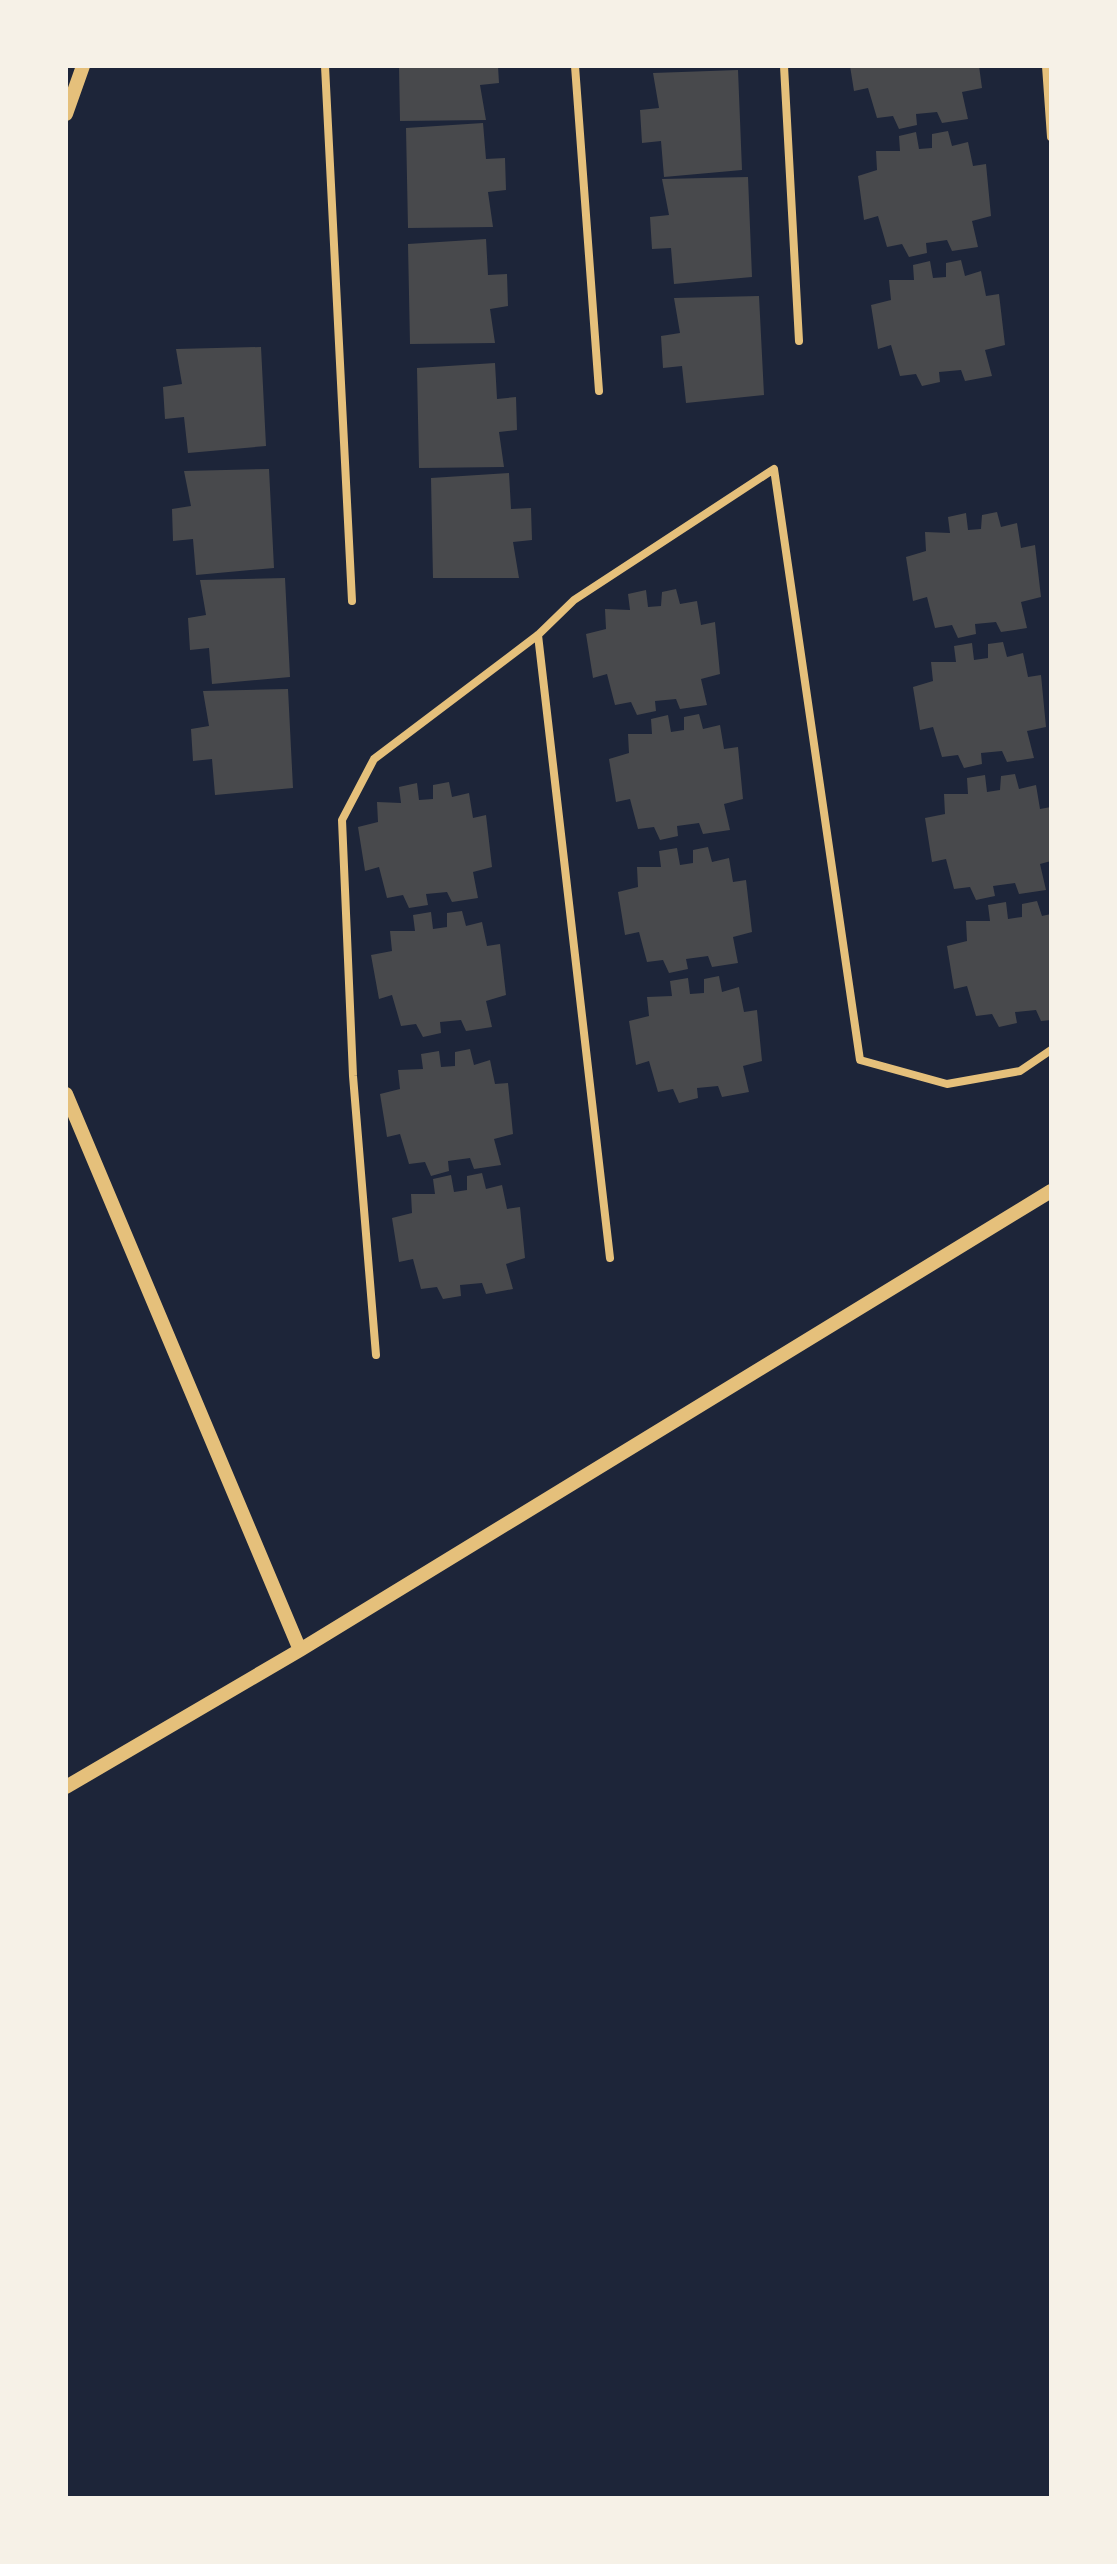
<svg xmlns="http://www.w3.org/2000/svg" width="1117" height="2564" viewBox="0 0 1117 2564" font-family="'Noto Serif',serif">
	<rect width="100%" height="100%" fill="#14213d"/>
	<!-- green -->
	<path fill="#1d2539" d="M 66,66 L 1051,66 L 1051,2498 L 66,2498 Z"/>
	<!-- building -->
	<path fill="#48494c" d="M 399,66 L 498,66 L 499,83 L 480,85 L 486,120 L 400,121 Z
		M 850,66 L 979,66 L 982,88 L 962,92 L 968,119 L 942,123 L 937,112 L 916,114 L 917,125 L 899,129 L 893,116 L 877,118 L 868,88 L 854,91 Z
		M 738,70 L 742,170 L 664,177 L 661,141 L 642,143 L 640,110 L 659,108 L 653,73 Z
		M 483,123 L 486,159 L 505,158 L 506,190 L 488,192 L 493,227 L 408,228 L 406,128 Z
		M 948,131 L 952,146 L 968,142 L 973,166 L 986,164 L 991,216 L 972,221 L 978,247 L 952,251 L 947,240 L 926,243 L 927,253 L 909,257 L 902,244 L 887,247 L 878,216 L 864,220 L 858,176 L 877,170 L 876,151 L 900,151 L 899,136 L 916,132 L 919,149 L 932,148 L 932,134 Z
		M 748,177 L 752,277 L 674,284 L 671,248 L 652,249 L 650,217 L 669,215 L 662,179 Z
		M 486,239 L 488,275 L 507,274 L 508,306 L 490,309 L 495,343 L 410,344 L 408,244 Z
		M 961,260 L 965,276 L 981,271 L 986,296 L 999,294 L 1005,345 L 985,350 L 992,376 L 965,381 L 961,370 L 939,372 L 940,382 L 922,386 L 916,374 L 900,376 L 891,345 L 878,349 L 871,305 L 891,300 L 889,280 L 914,280 L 913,265 L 930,261 L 933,278 L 946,277 L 946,263 Z
		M 759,296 L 764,395 L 686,403 L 682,366 L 663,368 L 661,336 L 680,333 L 674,298 Z
		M 261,347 L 266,446 L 188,453 L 184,417 L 165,419 L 163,387 L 182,384 L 176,349 Z
		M 495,363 L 497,399 L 516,397 L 517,430 L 499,432 L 504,467 L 419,468 L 417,368 Z
		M 269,469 L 274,568 L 196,575 L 193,539 L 173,541 L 172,509 L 191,506 L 184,471 Z
		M 509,473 L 511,509 L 531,508 L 532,540 L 513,542 L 519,578 L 433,578 L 431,478 Z
		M 997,512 L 1001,527 L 1017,523 L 1021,548 L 1035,545 L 1041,597 L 1021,602 L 1027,628 L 1001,632 L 996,622 L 975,624 L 976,634 L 958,638 L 952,625 L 935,628 L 927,597 L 913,601 L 906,557 L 926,551 L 925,532 L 950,533 L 948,517 L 966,513 L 968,530 L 981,529 L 982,515 Z
		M 285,578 L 290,677 L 212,684 L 209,648 L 190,650 L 188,618 L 206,615 L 200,580 Z
		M 676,589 L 680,604 L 697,601 L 701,625 L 715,622 L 720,674 L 701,679 L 707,705 L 680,709 L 676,699 L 655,701 L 656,711 L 637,715 L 631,702 L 615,705 L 607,674 L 593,678 L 586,634 L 606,629 L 605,609 L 630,610 L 628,594 L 646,590 L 648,607 L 661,606 L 662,592 Z
		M 1003,642 L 1007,657 L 1023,653 L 1028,677 L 1041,675 L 1046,727 L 1027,731 L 1034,758 L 1007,762 L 1002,751 L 981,753 L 982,764 L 964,768 L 958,755 L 942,757 L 933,727 L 920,730 L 913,687 L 933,681 L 931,662 L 956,662 L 954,646 L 972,643 L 974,660 L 988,658 L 988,644 Z
		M 288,689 L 293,788 L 215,795 L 212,759 L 193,761 L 191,729 L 209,726 L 203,691 Z
		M 699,714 L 703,729 L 720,725 L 724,749 L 738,747 L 743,799 L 724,804 L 730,830 L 703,834 L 699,823 L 677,826 L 678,836 L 660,840 L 654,827 L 638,829 L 630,799 L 616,802 L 609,759 L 629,753 L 628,734 L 652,734 L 651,719 L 668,715 L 671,732 L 684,730 L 684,717 Z
		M 1015,774 L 1019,789 L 1036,785 L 1040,809 L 1051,807 L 1051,861 L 1040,864 L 1046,890 L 1019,894 L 1015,883 L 993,886 L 995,896 L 976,900 L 970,887 L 954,889 L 946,859 L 932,862 L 925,818 L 945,814 L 944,794 L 968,794 L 967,778 L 985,775 L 987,792 L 1000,790 L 1001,776 Z
		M 449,782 L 452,797 L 469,793 L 473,818 L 486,815 L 492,867 L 473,872 L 478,898 L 452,902 L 447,892 L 426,894 L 428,905 L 409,908 L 403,895 L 387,898 L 379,867 L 365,871 L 358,827 L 378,822 L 377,802 L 401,803 L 399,787 L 417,783 L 419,800 L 433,799 L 433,785 Z
		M 708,847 L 712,862 L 729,858 L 733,882 L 746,880 L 752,932 L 733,937 L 738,963 L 712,967 L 708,956 L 686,959 L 688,969 L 669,973 L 663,960 L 647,962 L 639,932 L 625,935 L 618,892 L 638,887 L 637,867 L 661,867 L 659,851 L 677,848 L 680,865 L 693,863 L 693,850 Z
		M 1037,901 L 1042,916 L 1051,914 L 1051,1020 L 1041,1021 L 1036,1010 L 1015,1012 L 1017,1023 L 999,1027 L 992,1014 L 976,1016 L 967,986 L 954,989 L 947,946 L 967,941 L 966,921 L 990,921 L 988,905 L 1006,902 L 1008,919 L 1022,917 L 1022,904 Z
		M 462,911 L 466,926 L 482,922 L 487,946 L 500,944 L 506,995 L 486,1001 L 492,1027 L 466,1031 L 461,1020 L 440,1022 L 441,1033 L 423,1037 L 416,1024 L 401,1026 L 392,995 L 379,999 L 371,955 L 392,951 L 390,931 L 415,931 L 413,915 L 431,912 L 433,929 L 447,927 L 447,913 Z
		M 719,976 L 722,992 L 739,987 L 744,1012 L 757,1010 L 762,1061 L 743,1066 L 749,1092 L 722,1097 L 718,1086 L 697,1088 L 698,1098 L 679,1103 L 673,1089 L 658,1092 L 649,1061 L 636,1065 L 629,1021 L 649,1016 L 647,997 L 672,996 L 670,981 L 688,978 L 690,994 L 704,993 L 704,979 Z
		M 470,1049 L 474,1065 L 490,1060 L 495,1084 L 508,1083 L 513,1134 L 494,1139 L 501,1165 L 474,1169 L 470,1158 L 448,1161 L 449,1171 L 431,1176 L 425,1162 L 409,1164 L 400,1134 L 387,1137 L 380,1094 L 400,1089 L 398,1070 L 423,1069 L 421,1054 L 439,1051 L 441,1067 L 455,1066 L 455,1052 Z
		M 482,1173 L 486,1189 L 502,1185 L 507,1209 L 520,1207 L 525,1258 L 506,1264 L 513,1289 L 486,1294 L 482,1283 L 460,1285 L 461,1296 L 443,1299 L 437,1287 L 421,1289 L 413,1259 L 399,1262 L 392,1218 L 412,1213 L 411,1194 L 435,1194 L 433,1179 L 451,1175 L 454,1192 L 467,1190 L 467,1176 Z"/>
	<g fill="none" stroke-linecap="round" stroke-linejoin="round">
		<!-- minor -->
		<path stroke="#e5c07b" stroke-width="8" d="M 325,66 L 352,601
			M 575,66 L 599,391
			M 784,66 L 799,341
			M 1046,66 L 1051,137
			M 538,635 L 610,1258
			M 376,1355 L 353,1076 L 342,820 L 374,759 L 538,635 L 574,600 L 774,469 L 860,1060 L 947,1084 L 1020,1071 L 1051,1050"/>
		<!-- tertiary -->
		<path stroke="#e5c07b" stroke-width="14" d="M 66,114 L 83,66
			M 66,1094 L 300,1650
			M 66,1787 L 300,1650 L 1051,1191"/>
	</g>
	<!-- border -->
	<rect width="1117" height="2564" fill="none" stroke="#f6f1e7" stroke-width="136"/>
</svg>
